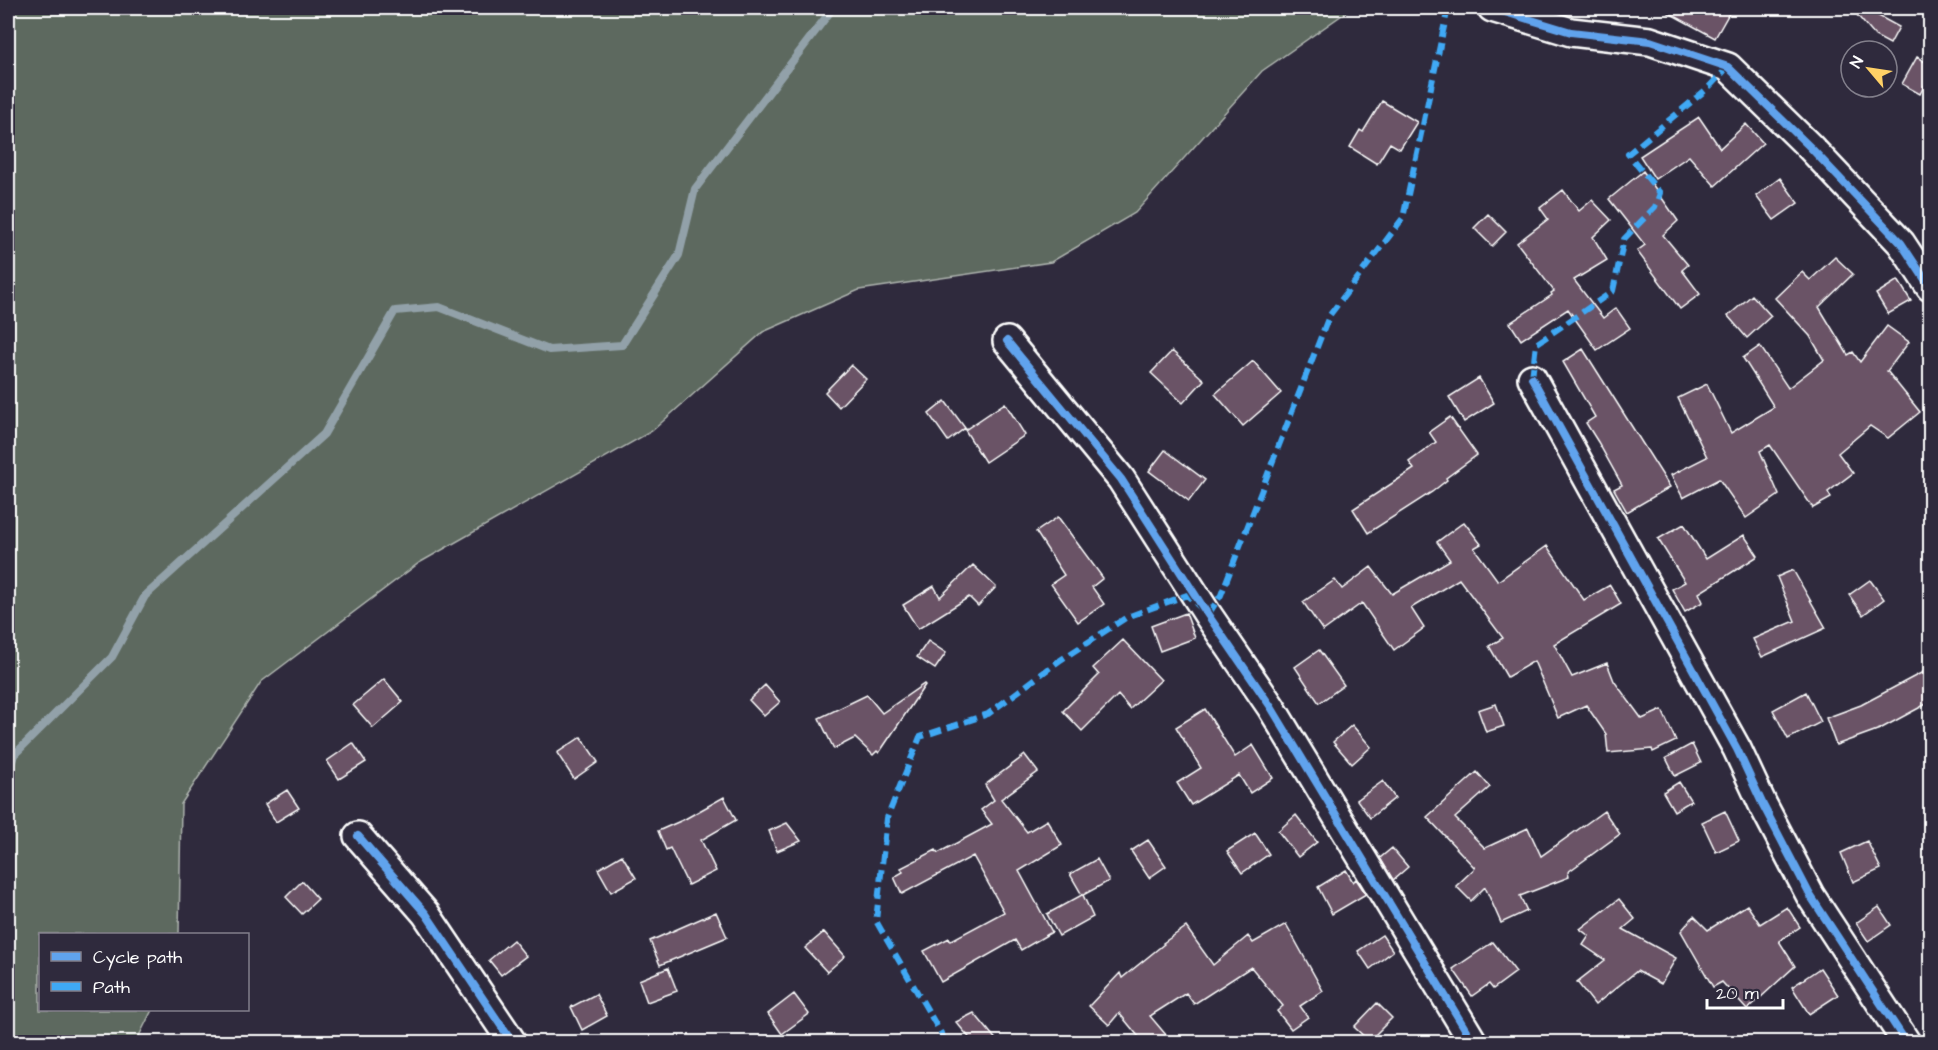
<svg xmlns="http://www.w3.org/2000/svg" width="1938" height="1050" viewBox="0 0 1938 1050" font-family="'Architects Daughter',sans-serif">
	<rect width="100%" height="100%" fill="#2f2a3d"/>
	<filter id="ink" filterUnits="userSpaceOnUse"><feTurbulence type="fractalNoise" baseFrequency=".0167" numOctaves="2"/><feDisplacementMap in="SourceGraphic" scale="12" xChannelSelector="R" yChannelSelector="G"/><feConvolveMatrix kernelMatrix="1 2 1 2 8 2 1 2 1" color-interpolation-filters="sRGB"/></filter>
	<g filter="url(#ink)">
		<!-- green -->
		<path fill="#5d695f" stroke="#aeb4af" stroke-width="1.5" d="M 8,8 L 1352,8 L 1262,71 L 1135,213 L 1051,262 L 859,290 L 763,332 L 652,431 L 419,563 L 261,682 L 181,804 L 179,934 L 40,934 L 40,1010 L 152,1010 L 136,1042 L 8,1042 Z"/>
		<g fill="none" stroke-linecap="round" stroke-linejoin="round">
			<!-- stream -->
			<path stroke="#92a1a9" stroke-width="8" d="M 8,774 L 14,755 L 112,657 L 145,596 L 324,434 L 395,311 L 439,307 L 549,350 L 622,345 L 679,255 L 695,189 L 833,8"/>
		</g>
		<!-- building -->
		<path fill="#6a5366" stroke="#fff" stroke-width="1.5" d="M 1660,8 L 1732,8 L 1715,38 Z
			M 1851,8 L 1864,8 L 1899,27 L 1890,44 L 1875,36 Z
			M 1917,57 L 1930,65 L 1930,75 L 1920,94 L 1902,84 Z
			M 1382,101 L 1417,122 L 1400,149 L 1390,143 L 1377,164 L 1350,147 L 1360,130 L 1363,132 Z
			M 1699,117 L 1720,148 L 1746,124 L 1763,143 L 1715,186 L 1689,156 L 1655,179 L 1640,156 Z
			M 1643,171 L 1678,221 L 1663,235 L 1688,265 L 1682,270 L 1700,294 L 1680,309 L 1637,251 L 1645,245 L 1609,199 Z
			M 1780,178 L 1798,203 L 1774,220 L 1756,196 Z
			M 1563,190 L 1579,211 L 1592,200 L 1611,220 L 1593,237 L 1607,260 L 1574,280 L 1603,318 L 1616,308 L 1630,328 L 1597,350 L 1568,309 L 1521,340 L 1510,323 L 1552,295 L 1551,293 L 1554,291 L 1517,243 L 1548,219 L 1540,208 Z
			M 1488,214 L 1506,232 L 1492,246 L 1474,228 Z
			M 1835,257 L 1853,274 L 1819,307 L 1848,355 L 1853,352 L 1860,362 L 1887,326 L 1909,342 L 1887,371 L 1920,412 L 1888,438 L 1870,426 L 1838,453 L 1853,473 L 1828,492 L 1831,498 L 1813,508 L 1770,445 L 1760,451 L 1779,495 L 1746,518 L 1719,479 L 1683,498 L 1671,475 L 1707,457 L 1678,398 L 1707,384 L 1731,433 L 1774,407 L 1743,358 L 1760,346 L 1788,388 L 1824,360 L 1810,336 L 1775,298 L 1802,272 L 1810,280 Z
			M 1898,280 L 1911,301 L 1888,314 L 1876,294 Z
			M 1752,295 L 1771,316 L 1747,338 L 1728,316 Z
			M 1583,349 L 1670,487 L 1627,512 L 1614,489 L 1622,485 L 1598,442 L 1586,423 L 1595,417 L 1563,362 Z
			M 1172,351 L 1204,380 L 1183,403 L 1151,373 Z
			M 1253,361 L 1281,393 L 1243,426 L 1215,394 Z
			M 851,365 L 866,379 L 839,407 L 825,392 Z
			M 1479,378 L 1494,403 L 1464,422 L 1449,397 Z
			M 945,401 L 965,428 L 948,441 L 929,414 Z
			M 1005,403 L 1025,435 L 985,462 L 965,430 Z
			M 1450,417 L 1477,455 L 1446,478 L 1447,480 L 1432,492 L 1368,533 L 1353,509 L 1414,469 L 1409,462 L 1436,442 L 1429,432 Z
			M 1165,450 L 1205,480 L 1189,501 L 1149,471 Z
			M 1058,517 L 1103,578 L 1092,587 L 1104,604 L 1078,622 L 1051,584 L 1064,575 L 1036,532 Z
			M 1464,522 L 1481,544 L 1474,548 L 1498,581 L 1547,546 L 1584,600 L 1610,585 L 1621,604 L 1554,644 L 1572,677 L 1607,663 L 1614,681 L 1642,719 L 1662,710 L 1676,741 L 1653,752 L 1652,749 L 1608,753 L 1606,734 L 1586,705 L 1558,718 L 1534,661 L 1507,677 L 1489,646 L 1503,638 L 1459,579 L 1411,608 L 1424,628 L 1394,650 L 1362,603 L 1323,631 L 1303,602 L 1335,580 L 1342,589 L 1371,567 L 1392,594 L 1450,560 L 1437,542 Z
			M 1684,524 L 1706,559 L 1744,535 L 1758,556 L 1699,593 L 1703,602 L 1685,612 L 1672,589 L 1685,582 L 1658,539 Z
			M 973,565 L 996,587 L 978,606 L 969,597 L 918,629 L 903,605 L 934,586 L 940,597 Z
			M 1793,570 L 1826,628 L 1762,657 L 1753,639 L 1795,621 L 1777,577 Z
			M 1870,580 L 1884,599 L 1863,615 L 1849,595 Z
			M 1186,613 L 1195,638 L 1160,651 L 1151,626 Z
			M 1123,640 L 1161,680 L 1130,709 L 1118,695 L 1082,731 L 1063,711 L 1099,675 L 1093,668 Z
			M 928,641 L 946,653 L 935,669 L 917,657 Z
			M 1319,650 L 1344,685 L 1319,703 L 1295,667 Z
			M 1923,672 L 1930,682 L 1930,702 L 1880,729 L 1836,745 L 1826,718 L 1861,705 Z
			M 384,679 L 403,702 L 373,728 L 353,705 Z
			M 924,684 L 925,685 L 879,753 L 877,751 L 873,755 L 855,738 L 834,749 L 819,718 L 867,695 L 882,713 Z
			M 765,685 L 780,702 L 764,716 L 749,700 Z
			M 1806,692 L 1821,722 L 1788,739 L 1773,710 Z
			M 1496,704 L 1504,726 L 1486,732 L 1478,710 Z
			M 1205,709 L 1235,757 L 1253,745 L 1273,778 L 1250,793 L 1239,775 L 1191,805 L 1177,783 L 1201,768 L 1176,727 Z
			M 1352,725 L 1371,747 L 1352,764 L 1333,742 Z
			M 581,737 L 598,762 L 574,779 L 557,753 Z
			M 353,743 L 366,762 L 339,779 L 327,761 Z
			M 1692,744 L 1701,763 L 1675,776 L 1666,758 Z
			M 1025,755 L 1038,772 L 1001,799 L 1027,832 L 1047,820 L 1062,845 L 1019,871 L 1052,932 L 1021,950 L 1015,940 L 941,982 L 924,951 L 949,938 L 950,941 L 1004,912 L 973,856 L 902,894 L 894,877 L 903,872 L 901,868 L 936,850 L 938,853 L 992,824 L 981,810 L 994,800 L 985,785 Z
			M 1477,772 L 1490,787 L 1455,818 L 1485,848 L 1528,828 L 1541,856 L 1604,811 L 1620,834 L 1568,872 L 1569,877 L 1520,896 L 1527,911 L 1501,923 L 1485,887 L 1471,901 L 1456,886 L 1475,868 L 1427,817 Z
			M 1383,781 L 1395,798 L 1370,818 L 1357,800 Z
			M 1679,782 L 1691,801 L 1674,811 L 1663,792 Z
			M 287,790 L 299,808 L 276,822 L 265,804 Z
			M 724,797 L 736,820 L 701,840 L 716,871 L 688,885 L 670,848 L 666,850 L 658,831 L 685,819 Z
			M 1725,811 L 1739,841 L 1716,852 L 1702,822 Z
			M 1296,815 L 1317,842 L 1298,857 L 1278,831 Z
			M 787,823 L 801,841 L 777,851 L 769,831 Z
			M 1255,833 L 1269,854 L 1242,873 L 1227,851 Z
			M 1148,840 L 1166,866 L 1149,878 L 1131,851 Z
			M 1867,841 L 1881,869 L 1853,882 L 1841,853 Z
			M 1392,848 L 1408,867 L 1393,880 L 1380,858 Z
			M 622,855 L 636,878 L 611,892 L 598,869 Z
			M 1097,859 L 1109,881 L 1083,895 L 1093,917 L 1059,936 L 1047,914 L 1082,895 L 1070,874 Z
			M 1346,870 L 1353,882 L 1356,879 L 1366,894 L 1332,914 L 1318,887 Z
			M 302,881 L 318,899 L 302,914 L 286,897 Z
			M 1619,899 L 1635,919 L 1623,929 L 1676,958 L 1661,984 L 1637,971 L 1595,1005 L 1577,982 L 1605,960 L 1583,945 L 1589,936 L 1580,929 Z
			M 1747,905 L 1760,924 L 1787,907 L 1800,927 L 1779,941 L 1795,966 L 1747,1010 L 1722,982 L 1713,987 L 1681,931 L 1694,916 L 1708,930 Z
			M 1879,907 L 1891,925 L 1868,941 L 1856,923 Z
			M 716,912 L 727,937 L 660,965 L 650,941 Z
			M 1286,924 L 1323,991 L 1300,1006 L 1308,1017 L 1291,1029 L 1277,1011 L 1283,1006 L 1251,967 L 1194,1004 L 1186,993 L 1150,1016 L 1172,1042 L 1143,1042 L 1119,1013 L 1109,1025 L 1089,1006 L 1120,973 L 1122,978 L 1164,944 L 1163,943 L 1186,927 L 1213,965 L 1248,936 L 1253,943 Z
			M 824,932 L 845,956 L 827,972 L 805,948 Z
			M 1382,935 L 1393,951 L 1370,969 L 1358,951 Z
			M 513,940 L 526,956 L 501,975 L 489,960 Z
			M 1493,942 L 1516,972 L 1493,989 L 1489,984 L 1472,996 L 1453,969 Z
			M 668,968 L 677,991 L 647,1002 L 639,980 Z
			M 1820,968 L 1838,995 L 1809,1014 L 1792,987 Z
			M 596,994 L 607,1016 L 582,1030 L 571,1007 Z
			M 794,994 L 809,1014 L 782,1034 L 768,1014 Z
			M 1377,1003 L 1392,1018 L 1369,1041 L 1354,1027 Z
			M 974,1013 L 998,1042 L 973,1042 L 956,1022 Z"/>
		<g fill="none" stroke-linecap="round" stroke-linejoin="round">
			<defs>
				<path id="minor" d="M 1492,8 L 1571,32 L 1650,41 L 1728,67 L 1810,147 L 1901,243 L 1930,287
					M 1007,341 L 1121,479 L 1208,615 L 1271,707 L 1473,1042
					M 1532,378 L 1737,749 L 1763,805 L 1810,895 L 1906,1042
					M 358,836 L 426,914 L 512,1042"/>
			</defs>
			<!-- minor casing -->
			<use href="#minor" stroke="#fff" stroke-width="32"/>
			<!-- minor -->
			<use href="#minor" stroke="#2f2a3d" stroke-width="27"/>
			<!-- quiet -->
			<path stroke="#3fa9f5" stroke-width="6" stroke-dasharray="12 6" stroke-linecap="butt" d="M 1532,378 L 1536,344 L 1613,291 L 1624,239 L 1655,207 L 1660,193 L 1628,154 L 1707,89 L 1728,67
				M 946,1042 L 876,921 L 887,818 L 920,737 L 988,714 L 1059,661 L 1127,617 L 1187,595 L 1208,615 L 1221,595 L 1329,316 L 1403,218 L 1448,8"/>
			<defs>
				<path id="cycleway" d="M 1492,8 L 1571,32 L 1650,41 L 1728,67 L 1810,147 L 1901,243 L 1930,287
					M 1007,341 L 1121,479 L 1208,615 L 1271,707 L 1473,1042
					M 1532,378 L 1737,749 L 1763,805 L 1810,895 L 1906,1042
					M 358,836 L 426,914 L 512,1042"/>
			</defs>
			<!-- cycleway casing -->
			<use href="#cycleway" stroke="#2f2a3d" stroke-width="11"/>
			<!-- cycleway -->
			<use href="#cycleway" stroke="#60a3ed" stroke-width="8"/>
		</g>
	</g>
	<!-- margin -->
	<rect width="1938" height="1050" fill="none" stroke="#2f2a3d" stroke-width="30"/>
	<rect x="15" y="15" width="1908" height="1020" fill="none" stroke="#fff" stroke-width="2" filter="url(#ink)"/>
	<!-- legend -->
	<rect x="39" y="933" width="210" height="78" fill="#2f2a3d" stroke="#827f8b" stroke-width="1.5"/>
	<rect x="51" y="952" width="30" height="9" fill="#60a3ed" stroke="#827f8b" stroke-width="1.5"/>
	<text x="93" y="963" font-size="18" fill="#ffffff">Cycle path</text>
	<rect x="51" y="982" width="30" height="9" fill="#3fa9f5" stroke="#827f8b" stroke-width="1.5"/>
	<text x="93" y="993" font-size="18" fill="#ffffff">Path</text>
	<!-- north arrow -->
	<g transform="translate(1869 69) rotate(299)"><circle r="28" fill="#2f2a3d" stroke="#827f8b" stroke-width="1.5"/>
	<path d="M0-4.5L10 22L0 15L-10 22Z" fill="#ffd166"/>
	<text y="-9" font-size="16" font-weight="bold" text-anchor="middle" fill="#ffffff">N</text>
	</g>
	<!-- scale -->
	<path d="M1707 999v9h76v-9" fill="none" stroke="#ffffff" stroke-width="3"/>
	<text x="1716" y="999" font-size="18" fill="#ffffff" stroke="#2f2a3d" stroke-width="4.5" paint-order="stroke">20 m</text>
</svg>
